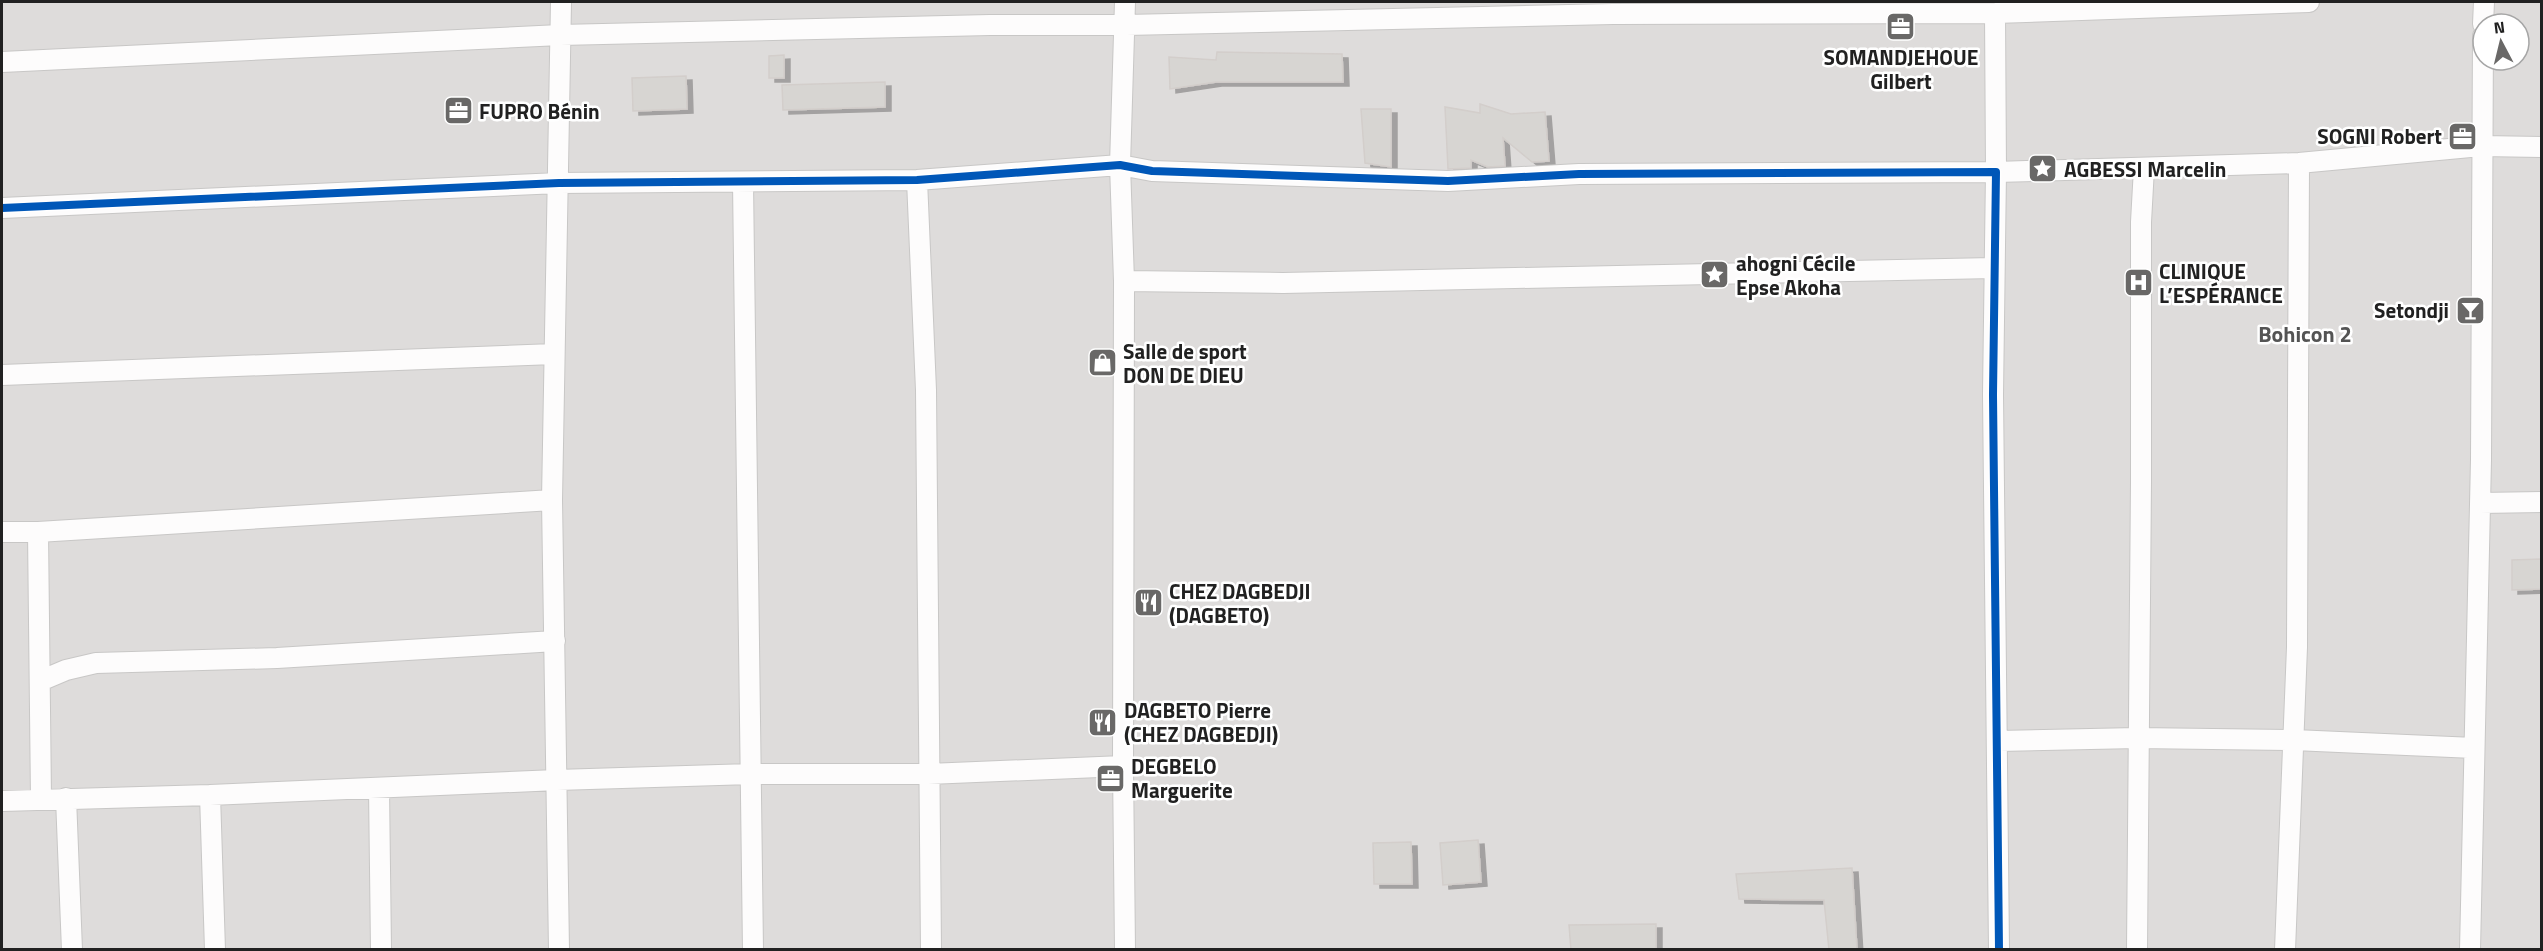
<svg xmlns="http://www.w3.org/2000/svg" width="2543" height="951" viewBox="0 0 2543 951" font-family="'Titillium Web',sans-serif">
	<defs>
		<filter id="shadow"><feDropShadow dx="6" dy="4" stdDeviation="0" flood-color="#0004"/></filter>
	</defs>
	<rect width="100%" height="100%" fill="#efedea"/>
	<!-- residential -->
	<path fill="#dedcdb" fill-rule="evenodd" d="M 2,2 L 2541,2 L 2541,949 L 2,949 ZM 2483,24 L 2519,24 L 2519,60 L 2483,60 Z"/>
	<!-- building -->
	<path fill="#d7d5d2" stroke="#d3cecb" stroke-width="1.5" filter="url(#shadow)" d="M 1217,52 L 1342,54 L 1343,82 L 1216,82 L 1170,89 L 1169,57 L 1216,60 Z
		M 784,55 L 784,78 L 769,78 L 769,56 Z
		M 686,76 L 687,109 L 633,111 L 632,78 Z
		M 885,82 L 885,107 L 783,110 L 782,85 Z
		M 1480,104 L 1511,114 L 1545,112 L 1549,161 L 1532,162 L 1503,138 L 1505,166 L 1488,167 L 1471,160 L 1471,168 L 1448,169 L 1445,107 L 1480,113 Z
		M 1361,109 L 1391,109 L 1391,167 L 1365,163 Z
		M 2541,559 L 2541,589 L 2512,590 L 2512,560 Z
		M 1478,840 L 1481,882 L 1443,885 L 1440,843 Z
		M 1411,842 L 1412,884 L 1374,884 L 1373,843 Z
		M 1852,868 L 1857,950 L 1829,950 L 1824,900 L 1739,899 L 1736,874 Z
		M 1656,924 L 1656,950 L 1571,950 L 1569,925 Z"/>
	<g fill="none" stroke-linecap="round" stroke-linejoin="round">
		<defs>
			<path id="minor" d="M 1995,13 L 1996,172 L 2299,163 L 2481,146 L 2542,147
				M 2483,24 L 2484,2
				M 2,62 L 560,35 L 990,25 L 1126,25 L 1613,14 L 1995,13 L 2309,2
				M 917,180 L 926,390 L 931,950
				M 743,182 L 753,950
				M 2,208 L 559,183 L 917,180 L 1120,165 L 1152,171 L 1448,181 L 1579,174 L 1996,172 L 1993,395 L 1999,950
				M 1124,281 L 1283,283 L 1993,268
				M 2,375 L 554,354
				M 2480,503 L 2542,502
				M 2,532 L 38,532 L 552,500
				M 38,532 L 41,799
				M 40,681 L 66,670 L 96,663 L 277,658 L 555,641
				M 1998,741 L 2137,738 L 2294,740 L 2474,748
				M 379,788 L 381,950
				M 210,795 L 215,950
				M 66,798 L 72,950
				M 2,801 L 210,795 L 557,780 L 751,774 L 928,774 L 1123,766
				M 559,950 L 552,500 L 561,2
				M 1125,950 L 1123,766 L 1124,281 L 1120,165 L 1125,2
				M 2137,950 L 2141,482 L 2141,222 L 2144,168
				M 2285,950 L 2297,647 L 2299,163
				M 2470,950 L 2481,460 L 2483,36"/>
		</defs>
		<!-- minor casing -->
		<use href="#minor" stroke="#c8c7c6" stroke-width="22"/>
		<!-- minor -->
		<use href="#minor" stroke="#fdfcfc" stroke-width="20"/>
		<defs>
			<path id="cycleway" d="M 2,208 L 559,183 L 917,180 L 1120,165 L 1152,171 L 1448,181 L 1579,174 L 1996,172 L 1993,395 L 1999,950"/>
		</defs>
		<!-- cycleway casing -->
		<use href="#cycleway" stroke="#fff" stroke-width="11"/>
		<!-- cycleway -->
		<use href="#cycleway" stroke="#0057b8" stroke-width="8"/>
	</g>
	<!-- icons -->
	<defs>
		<symbol id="office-square" viewBox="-11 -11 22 22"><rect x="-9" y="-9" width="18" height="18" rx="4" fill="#696867" stroke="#fff"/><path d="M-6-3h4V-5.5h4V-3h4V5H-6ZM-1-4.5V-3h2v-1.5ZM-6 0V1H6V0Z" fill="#fff"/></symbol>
		<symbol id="sight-square" viewBox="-11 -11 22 22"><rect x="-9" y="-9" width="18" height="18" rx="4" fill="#696867" stroke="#fff"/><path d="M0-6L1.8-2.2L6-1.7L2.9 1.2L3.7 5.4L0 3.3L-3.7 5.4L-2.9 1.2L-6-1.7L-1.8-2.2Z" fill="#fff"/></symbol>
		<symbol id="hospital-square" viewBox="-11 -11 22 22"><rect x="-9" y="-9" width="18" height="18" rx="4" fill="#696867" stroke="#fff"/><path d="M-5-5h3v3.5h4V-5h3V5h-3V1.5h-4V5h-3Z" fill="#fff"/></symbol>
		<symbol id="bar-square" viewBox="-11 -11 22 22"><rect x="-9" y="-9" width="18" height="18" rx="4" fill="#696867" stroke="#fff"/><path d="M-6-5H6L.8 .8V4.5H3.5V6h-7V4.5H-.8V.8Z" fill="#fff"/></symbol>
		<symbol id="shop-square" viewBox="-11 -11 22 22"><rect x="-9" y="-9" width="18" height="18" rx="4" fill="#696867" stroke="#fff"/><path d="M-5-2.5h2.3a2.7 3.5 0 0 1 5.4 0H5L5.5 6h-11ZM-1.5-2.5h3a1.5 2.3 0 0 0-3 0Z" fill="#fff"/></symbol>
		<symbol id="restaurant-square" viewBox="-11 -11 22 22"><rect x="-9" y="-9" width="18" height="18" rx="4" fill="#696867" stroke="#fff"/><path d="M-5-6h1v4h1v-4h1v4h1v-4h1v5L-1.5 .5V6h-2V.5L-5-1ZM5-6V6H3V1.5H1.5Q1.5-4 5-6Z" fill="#fff"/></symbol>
	</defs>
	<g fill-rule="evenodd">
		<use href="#office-square" x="1884" y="10" width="33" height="33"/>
		<use href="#office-square" x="442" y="94" width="33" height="33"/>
		<use href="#office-square" x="2446" y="120" width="33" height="33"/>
		<use href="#sight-square" x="2026" y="152" width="33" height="33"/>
		<use href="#sight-square" x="1698" y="258" width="33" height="33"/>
		<use href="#hospital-square" x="2122" y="266" width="33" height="33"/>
		<use href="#bar-square" x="2454" y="294" width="33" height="33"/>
		<use href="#shop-square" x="1086" y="346" width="33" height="33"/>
		<use href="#restaurant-square" x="1132" y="586" width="33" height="33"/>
		<use href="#restaurant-square" x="1086" y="706" width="33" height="33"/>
		<use href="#office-square" x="1094" y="762" width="33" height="33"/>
	</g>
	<g text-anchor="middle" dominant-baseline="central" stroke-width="5" stroke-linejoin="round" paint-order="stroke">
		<!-- poi labels -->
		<g font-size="21" font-weight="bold" fill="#212121" stroke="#fff" text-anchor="start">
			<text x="1901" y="57" text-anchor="middle">SOMANDJEHOUE<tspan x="1901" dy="24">Gilbert</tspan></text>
			<text x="479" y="111">FUPRO Bénin</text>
			<text x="2442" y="136" text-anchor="end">SOGNI Robert</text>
			<text x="2064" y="169">AGBESSI Marcelin</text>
			<text x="1736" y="263">ahogni Cécile<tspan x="1736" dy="24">Epse Akoha</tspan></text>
			<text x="2159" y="271">CLINIQUE<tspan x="2159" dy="24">L’ESPÉRANCE</tspan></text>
			<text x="2449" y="310" text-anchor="end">Setondji</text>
			<text x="1123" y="351">Salle de sport<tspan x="1123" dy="24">DON DE DIEU</tspan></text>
			<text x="1169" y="591">CHEZ DAGBEDJI<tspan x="1169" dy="24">(DAGBETO)</tspan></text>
			<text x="1124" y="710">DAGBETO Pierre<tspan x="1124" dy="24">(CHEZ DAGBEDJI)</tspan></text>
			<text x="1131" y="766">DEGBELO<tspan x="1131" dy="24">Marguerite</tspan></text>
		</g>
		<!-- neighbourhood labels -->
		<g font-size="22" font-weight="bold" fill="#545454" stroke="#fff">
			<text x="2305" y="334">Bohicon 2</text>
		</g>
	</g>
	<!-- border -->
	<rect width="2543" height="951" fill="none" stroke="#212121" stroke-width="6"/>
	<!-- north arrow -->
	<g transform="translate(2501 42) rotate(353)"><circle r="28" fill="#ffffff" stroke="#a6a6a6" stroke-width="1.5"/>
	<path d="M0-4.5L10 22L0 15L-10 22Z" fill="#696867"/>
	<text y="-9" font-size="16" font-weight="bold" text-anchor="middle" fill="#212121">N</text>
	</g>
</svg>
